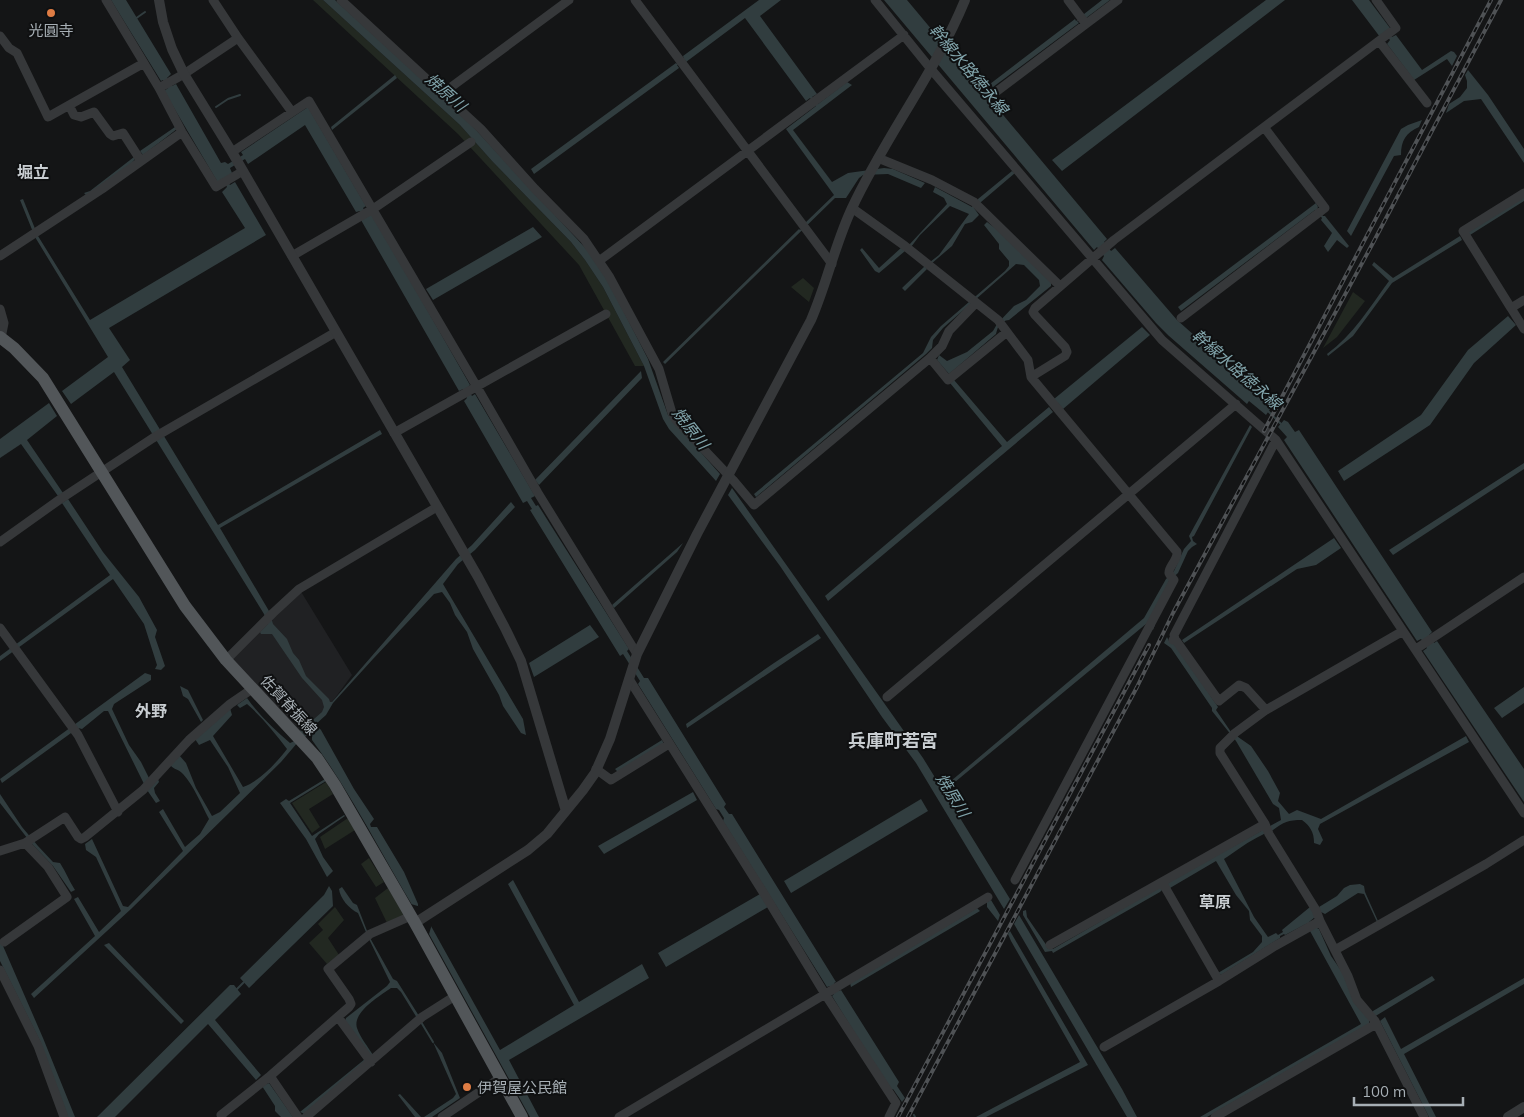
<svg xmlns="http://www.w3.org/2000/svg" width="1524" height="1117" viewBox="0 0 1524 1117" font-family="Mulish,'Noto Sans JP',sans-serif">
	<rect width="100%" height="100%" fill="#141516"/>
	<!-- built -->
	<path fill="#202123" d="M 300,590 L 352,675 L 324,713 L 300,734 L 230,661 Z"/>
	<!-- green -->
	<path fill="#222821" d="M 313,0 L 323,0 L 460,125 L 492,161 L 571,242 L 585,260 L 603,287 L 644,366 L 635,366 L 579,265 L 458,134 Z
		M 803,278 L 814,288 L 809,302 L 791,287 Z
		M 1353,292 L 1365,301 L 1337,337 L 1323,348 Z
		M 326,782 L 333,794 L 309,809 L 320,827 L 312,833 L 292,803 Z
		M 348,818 L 355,830 L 325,849 L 320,837 Z
		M 369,858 L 384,882 L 376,887 L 361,864 Z
		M 388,888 L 404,915 L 387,923 L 375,898 Z
		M 335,907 L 344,920 L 328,938 L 339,955 L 327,964 L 309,943 L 323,930 L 318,924 Z"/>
	<!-- water -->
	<path fill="#313d3f" d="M 111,0 L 126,0 L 171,74 L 167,78 L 172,86 L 176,84 L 221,163 L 225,162 L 228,164 L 243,155 L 241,152 L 308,107 L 366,206 L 363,208 L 368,215 L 372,213 L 470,385 L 467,388 L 472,396 L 475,394 L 535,496 L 531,498 L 536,506 L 538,505 L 629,649 L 627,651 L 644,678 L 648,678 L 726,804 L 724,807 L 729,814 L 732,814 L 836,982 L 834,983 L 839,991 L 841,990 L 899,1082 L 897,1086 L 905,1098 L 902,1102 L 893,1089 L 890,1090 L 832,996 L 834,994 L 830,986 L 827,987 L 723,821 L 724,818 L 719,810 L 716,809 L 638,684 L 640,681 L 623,654 L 620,656 L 530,510 L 532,509 L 527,501 L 523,503 L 464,401 L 467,398 L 463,389 L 459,391 L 361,220 L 364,218 L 360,211 L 356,212 L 305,125 L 248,164 L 245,159 L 230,168 L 232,173 L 225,178 L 230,185 L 235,182 L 266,235 L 109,328 L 130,360 L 122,367 L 218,525 L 380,430 L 382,434 L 220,528 L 269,611 L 273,624 L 287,639 L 293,653 L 299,660 L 306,676 L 329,699 L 330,702 L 332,702 L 456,559 L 472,545 L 511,502 L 515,507 L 475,550 L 458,564 L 443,584 L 523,719 L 526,735 L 521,733 L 503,706 L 499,695 L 473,649 L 467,632 L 455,615 L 450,603 L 442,592 L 434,594 L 373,659 L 333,703 L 326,715 L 316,724 L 321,730 L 354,789 L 374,819 L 370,824 L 371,827 L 377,827 L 404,872 L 418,904 L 418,906 L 431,927 L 431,926 L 500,1050 L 574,1005 L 508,884 L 513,880 L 579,1002 L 642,964 L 649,978 L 509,1060 L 539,1117 L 530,1117 L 429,934 L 429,932 C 388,869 357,801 312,740 L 312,735 L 310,732 L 304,738 L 301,735 L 300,728 L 306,721 L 314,719 L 322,712 L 324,707 L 322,700 L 302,678 L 272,634 L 261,634 L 260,632 L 268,624 L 264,614 L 114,372 L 71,404 L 62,391 L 108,357 L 35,237 L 20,200 L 23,199 L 38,236 L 90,320 L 245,228 L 222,192 L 227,187 L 223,179 L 219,181 L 217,181 L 164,91 L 168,88 L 163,80 L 161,81 Z
		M 323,0 L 335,0 L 464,117 L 590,253 L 607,279 L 648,359 L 668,415 L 720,474 L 716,481 L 669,429 L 663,419 L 644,366 L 603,287 L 585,260 L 571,242 L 492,161 L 460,125 Z
		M 759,0 L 781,0 L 760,16 L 817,94 L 812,97 L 818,104 L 847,82 L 852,85 L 793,130 L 832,182 L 848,173 L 884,168 L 893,169 L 925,183 L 921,188 L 888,174 L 863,175 L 859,178 L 846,198 L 835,198 L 665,364 L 663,362 L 799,229 L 800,230 L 806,224 L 805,223 L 834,195 L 786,129 L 816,106 L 810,98 L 806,101 L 745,18 L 686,62 L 685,60 L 677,65 L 679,68 L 534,174 L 531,169 L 676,63 L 677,64 L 684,59 L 683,56 Z
		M 884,0 L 907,0 L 1107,239 L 1104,242 L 1111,251 L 1115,248 L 1177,320 L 1257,391 L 1256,395 L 1271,408 L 1266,415 L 1249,401 L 1247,404 L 1169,336 L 1156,323 L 1102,260 L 1104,256 L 1097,247 L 1094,250 Z
		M 1102,0 L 1110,0 L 1086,18 L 1085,17 L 1077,21 L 1079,23 L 993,87 L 990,84 L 1075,19 L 1076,21 L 1084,15 L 1084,14 Z
		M 1266,0 L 1285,0 L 1062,171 L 1052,160 Z
		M 1352,0 L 1369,0 L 1390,28 L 1387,31 L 1392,37 L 1396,35 L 1422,70 L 1451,51 L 1454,52 L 1457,56 L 1452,66 L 1447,59 L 1414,80 L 1387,44 L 1390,40 L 1385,33 L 1380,37 Z
		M 1468,70 L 1488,95 L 1524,149 L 1524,163 L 1481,99 L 1464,101 L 1446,113 L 1449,104 L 1460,97 L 1467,88 L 1467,81 L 1465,75 Z
		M 395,75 L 397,78 L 332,130 L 331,127 Z
		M 1422,120 L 1419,127 C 1406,133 1401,140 1401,155 L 1394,156 L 1351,236 L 1347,231 L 1401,129 L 1408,125 Z
		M 175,127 L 177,129 L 143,155 L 140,151 Z
		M 134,157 L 135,159 L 130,165 L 87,196 L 84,193 L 90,191 Z
		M 1012,171 L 1015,173 L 974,208 L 979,215 L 972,222 L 965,224 L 952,246 L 931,264 L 930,262 L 939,255 L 969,214 L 950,206 L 920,235 L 911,247 L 909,245 L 947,204 L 944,198 L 933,192 L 935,187 L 972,207 L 978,200 L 978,199 Z
		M 1524,197 L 1524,201 L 1470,235 L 1468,232 Z
		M 1316,203 L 1318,207 L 1317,209 L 1323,216 L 1325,216 L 1349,246 L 1347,248 L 1337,240 L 1328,252 L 1324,246 L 1332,233 L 1321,220 L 1322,218 L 1315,210 L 1181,311 L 1178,307 Z
		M 987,222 L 999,231 L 1051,281 L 1051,286 L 1009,320 C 1000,321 998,326 996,334 L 949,374 L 937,360 L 939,355 L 947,361 L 967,352 L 993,331 L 997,324 L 1014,306 L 1026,300 L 1040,286 L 1039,280 L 1024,265 L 1016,264 L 943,328 L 933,340 L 932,348 L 926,354 L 756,497 L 754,494 L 923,353 L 931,337 L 941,326 L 1005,271 L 1009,266 L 1009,261 L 999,249 L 999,244 L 984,225 Z
		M 533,227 L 542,237 L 433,300 L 426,289 Z
		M 1460,236 L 1462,240 L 1392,283 L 1353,336 L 1328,356 L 1327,354 C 1353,335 1370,307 1389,281 L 1372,265 L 1374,262 L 1393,278 Z
		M 902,247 L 905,251 L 879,273 L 875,271 L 860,250 L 862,248 L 879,268 Z
		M 925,266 L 927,269 L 905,291 L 902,288 Z
		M 1508,316 L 1516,325 L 1474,363 L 1430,425 L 1344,481 L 1338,471 L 1421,415 L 1468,350 Z
		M 1142,327 L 1150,335 L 1063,409 L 1054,399 Z
		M 641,371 L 642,378 L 539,485 L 535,480 Z
		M 954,380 L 1007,442 L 1049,407 L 1053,412 L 828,601 L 825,596 L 1002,446 L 950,383 Z
		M 49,403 L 57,416 L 27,440 L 63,493 L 58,496 L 21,444 L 0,458 L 0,439 Z
		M 1284,420 L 1288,422 L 1295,432 L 1299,430 L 1432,632 L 1429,635 L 1434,643 L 1437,641 L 1524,769 L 1524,802 L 1423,651 L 1427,648 L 1421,639 L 1417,641 L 1284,440 L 1287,437 L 1278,427 Z
		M 1250,425 L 1252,427 L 1194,536 L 1192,537 L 1193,541 L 1197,544 L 1192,547 L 1188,551 L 1178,573 L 1169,581 L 1150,620 L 1155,625 L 1153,630 L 1146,624 L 955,782 L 951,781 L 1144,618 L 1166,579 L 1174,571 L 1184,549 L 1191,541 L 1189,536 Z
		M 1524,463 L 1524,469 L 1393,555 L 1389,550 Z
		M 732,488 L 923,758 L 1010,899 L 1004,909 L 916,763 L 882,717 L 780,566 L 728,495 Z
		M 68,499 L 103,552 L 139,597 L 157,630 L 155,637 L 165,666 L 161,670 L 155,669 L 157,665 L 144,624 L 113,579 L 0,661 L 0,656 L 110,575 L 62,503 Z
		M 1334,538 L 1341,548 L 1316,565 L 1297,569 L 1184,643 L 1182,640 Z
		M 683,543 L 677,552 L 614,608 L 612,605 Z
		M 590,625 L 599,637 L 534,677 L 529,663 Z
		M 818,634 L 821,638 L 687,728 L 686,724 L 774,663 Z
		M 1167,637 L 1169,641 L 1177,646 L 1218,707 L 1216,710 L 1231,732 L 1251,746 L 1268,771 L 1280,793 L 1278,801 L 1289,814 L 1297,810 L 1321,819 L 1466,736 L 1469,742 L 1320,824 L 1318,829 L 1323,840 L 1320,845 L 1314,843 C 1314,832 1310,826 1302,820 C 1288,820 1284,822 1273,830 C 1270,833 1265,833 1262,835 C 1249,841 1236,851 1224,859 L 1254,917 L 1268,937 L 1276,933 L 1278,935 L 1283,932 L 1282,930 L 1310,907 L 1320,909 L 1319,907 L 1337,896 L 1344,888 L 1350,885 L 1360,884 L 1364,886 L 1365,892 L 1378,921 L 1377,922 L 1364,894 L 1358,893 L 1325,914 L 1321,912 L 1309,922 L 1314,928 L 1315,927 L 1319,929 L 1331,956 L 1371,1014 L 1373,1011 L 1432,976 L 1435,980 L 1369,1020 L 1369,1024 L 1207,1117 L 1200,1117 L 1361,1024 L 1310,931 L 1308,923 L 1285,935 L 1284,934 L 1280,936 L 1280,938 L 1221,975 L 1218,973 L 1253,952 L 1262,942 L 1262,936 L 1250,920 L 1249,911 L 1236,895 L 1216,861 L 1170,888 L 1162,890 L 1160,892 L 1053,953 L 1052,951 L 1045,952 L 1023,915 L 1023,911 L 1026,910 L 1027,917 L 1047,946 L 1047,948 L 1053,949 L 1168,882 L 1281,820 L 1279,808 L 1273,804 L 1236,741 L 1212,711 L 1212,708 L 1171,648 L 1164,643 Z
		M 145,673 L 151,675 L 151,680 L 114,704 L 112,709 L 129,745 L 141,762 L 152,784 L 158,779 L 159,782 L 154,788 L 155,793 L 160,801 L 156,803 L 147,790 L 108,711 L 104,711 L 82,729 L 78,728 L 2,783 L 0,779 Z
		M 180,686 L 188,690 L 203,720 L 201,722 L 188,699 L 183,696 Z
		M 1524,687 L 1524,703 L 1502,718 L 1494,708 Z
		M 247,698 C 259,715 274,729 290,743 L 297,740 L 298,742 L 281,762 L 131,909 L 34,998 L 31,994 L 95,936 L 74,899 L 78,897 L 99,932 L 121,911 L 96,857 L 86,850 L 85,844 L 92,839 L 123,906 L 128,907 L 183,851 L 159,812 L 163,809 L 185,847 L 200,834 L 209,819 C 201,804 194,786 183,774 C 179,769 174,770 170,765 L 179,755 L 186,763 L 196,788 L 212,816 L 220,812 L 240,793 L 228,767 L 210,740 L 199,745 L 195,739 L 230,708 L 232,715 L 213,736 L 243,787 C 260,781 276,763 287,749 C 275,733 262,717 247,704 L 240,708 L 237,705 Z
		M 662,740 L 664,744 L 618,772 L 615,769 Z
		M 325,779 L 326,781 L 290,803 L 312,836 L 344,815 L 345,816 L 319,834 L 315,839 L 323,857 L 333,871 L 327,877 L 306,839 L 280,803 L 286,799 L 289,801 Z
		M 693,792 L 697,800 L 604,854 L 598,846 Z
		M 0,794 L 22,827 L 38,846 L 53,862 L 60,863 C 66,872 69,881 75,890 L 71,892 L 53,866 L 31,843 L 0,803 Z
		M 921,799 L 928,811 L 791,893 L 784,881 Z
		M 329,886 L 332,891 L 333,906 L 249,988 L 240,978 L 324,895 Z
		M 342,887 L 353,903 L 357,905 L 369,936 L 393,979 L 397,981 L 419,1016 L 417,1018 L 401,992 L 397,988 L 391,988 C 380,996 352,1012 357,1028 C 360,1037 368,1047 373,1055 L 372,1057 L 345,1021 L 346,1018 L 387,986 L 390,982 L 368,937 L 358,913 C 349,909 340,898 339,889 Z
		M 760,894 L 768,907 L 666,967 L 658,953 Z
		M 991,900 L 1000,915 L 998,921 L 987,907 L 987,902 Z
		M 977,908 L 980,911 L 851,987 L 850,983 Z
		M 1019,915 L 1122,1089 L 1137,1117 L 1127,1117 L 1014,924 Z
		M 1010,931 L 1088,1065 L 986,1117 L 976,1117 L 1080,1062 L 1011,941 L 1008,934 Z
		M 0,939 L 43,1038 L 75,1117 L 68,1117 L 40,1041 L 0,961 Z
		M 109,943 L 184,1021 L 181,1024 L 104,945 Z
		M 1524,978 L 1524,984 L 1404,1054 L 1436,1117 L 1429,1117 L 1380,1021 L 1385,1017 L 1401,1049 Z
		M 230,985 L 234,985 L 241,994 L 215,1020 L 261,1075 L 256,1080 L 208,1024 L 115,1117 L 97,1117 Z
		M 433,1042 L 442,1053 L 460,1098 L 432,1117 L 424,1117 L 453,1098 L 456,1094 Z
		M 365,1059 L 367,1062 L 305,1114 L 300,1112 Z
		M 269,1083 L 293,1117 L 281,1117 L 275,1111 L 275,1106 L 262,1086 Z
		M 400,1094 L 421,1117 L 415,1117 L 398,1095 Z"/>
	<!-- pier -->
	<path fill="#141516" d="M 411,904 L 421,907 L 432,924 L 429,934 Z"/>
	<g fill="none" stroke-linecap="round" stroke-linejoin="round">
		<!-- stream -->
		<path stroke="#313d3f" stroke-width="2" d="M 135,19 L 145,12
			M 216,107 L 228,99 L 240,95
			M 1267,410 L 1281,424
			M 237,989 L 244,982
			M 421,1022 L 433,1042
			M 914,1115 L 915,1117"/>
		<!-- minor -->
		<path stroke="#36383a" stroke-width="9" d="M 106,0 L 159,88 L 182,132 L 216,187 L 243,171
			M 213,0 L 238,38 L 292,112
			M 341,0 L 481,129 L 535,189 L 584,239 L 609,276 L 659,369 L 672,413 L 676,420 L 733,480 L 754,505 L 930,358 L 942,346 L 949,331 L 976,303
			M 635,0 L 832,264
			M 875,0 L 930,68 L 1162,340 L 1276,440 L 1524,813
			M 1068,0 L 1086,24 L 1118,0
			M 0,36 L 9,48 L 17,53 L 48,117 L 144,63
			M 1379,41 L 1427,103
			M 159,88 L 184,74 L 238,38
			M 443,93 L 569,0
			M 992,95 L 1086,24
			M 69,105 L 74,115 L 81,117 L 94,112 L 110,134 L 113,136 L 123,133 L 141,161
			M 232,152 L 309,101 L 477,387 L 538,493 L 637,654
			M 878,158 L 932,180 L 974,202 L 1060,286
			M 852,208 L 905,246 L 998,320 L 1028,360 L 1031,377 L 1065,356 L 1067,352 L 1065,347 L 1035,315 L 1033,312 L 1035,308 L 1114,240 L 1396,28 L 1376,0
			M 0,256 L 102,189 L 182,132
			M 292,256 L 373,209 L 471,142
			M 599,261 L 904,35
			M 1524,300 L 1511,308 L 1524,329
			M 1511,308 L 1463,231 L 1524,193
			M 0,309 L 4,323 L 1,338
			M 1181,318 L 1325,208 L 1264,127
			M 930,358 L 948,380 L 1007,332
			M 394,433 L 606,314
			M 0,542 L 59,500 L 153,438 L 336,332
			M 0,628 L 78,735 L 118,812
			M 1403,631 L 1266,710 L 1235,733 L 1220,748 L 1220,753 L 1265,824 L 1269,834 L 1316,910 L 1320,921 L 1348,976 L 1357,1000 L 1375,1021 L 1424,1117
			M 1175,639 L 1219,701 L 1239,685 L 1246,688 L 1266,710
			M 1173,640 L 1175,639 L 1174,635 L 1276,440
			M 1416,649 L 1524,577
			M 226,660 L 273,613 L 299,589 L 437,507
			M 629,679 L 763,892 L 825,994 L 896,1103 L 889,1117
			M 887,697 L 1236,404
			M 596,769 L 611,780 L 669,744
			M 0,851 L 25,843 L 65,817 L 78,837 L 81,839 L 85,837 L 143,790 L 189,740 L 230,704 L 252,689
			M 1015,880 L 1174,580 C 1173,578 1170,576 1169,573 C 1168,567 1178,560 1177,552 L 1031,377
			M 1162,882 L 1219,981
			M 4,942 L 67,897 L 48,867 L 25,843
			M 1050,945 L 1265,824
			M 1335,950 L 1486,864 L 1524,840
			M 0,970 L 38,1046 L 64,1117
			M 338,1017 L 371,1062
			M 1104,1047 L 1219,981 L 1275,946 L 1320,921
			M 270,1076 L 298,1117
			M 222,1117 L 221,1115 L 270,1076 L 349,1007 L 351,1004 L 349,999 L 328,969 L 370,934 L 411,916
			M 306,1117 L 422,1017 L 455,996
			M 442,1117 L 500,1078
			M 619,1117 L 988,897
			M 1215,1117 L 1376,1024"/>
		<!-- tertiary -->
		<path stroke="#36383a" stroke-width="10" d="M 159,0 L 163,22 L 172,49 L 184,74 L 232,152 L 478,577 L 506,630 L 521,661 L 566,811
			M 415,923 L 528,850 L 547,834 L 583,790 L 595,773 L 610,739 L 637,654 L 697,534 L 811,320 C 827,283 835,244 852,208 C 885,137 935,73 965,0
			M 1508,1117 L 1524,1107"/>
		<!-- primary -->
		<path stroke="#525659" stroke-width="12" d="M 0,337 L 14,348 L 43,378 L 185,606 L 226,660 L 317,758 L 335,785 L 415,923 L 522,1117"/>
		<defs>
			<path id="rail" d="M 1264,431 L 1491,0
				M 898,1117 L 1149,645
				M 908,1117 L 1137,687 L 1173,613 L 1374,241 L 1501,0"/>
		</defs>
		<!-- rail casing -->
		<use href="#rail" stroke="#4f5255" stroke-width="4"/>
		<!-- rail -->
		<use href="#rail" stroke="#0f1011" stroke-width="2" stroke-dasharray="5.5" stroke-linecap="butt"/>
	</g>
	<!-- markers -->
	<g fill="#de7c44" stroke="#0f1011" stroke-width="2">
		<circle cx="51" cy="13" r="5"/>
		<circle cx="467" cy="1087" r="5"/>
	</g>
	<g text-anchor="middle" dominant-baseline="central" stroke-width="4" stroke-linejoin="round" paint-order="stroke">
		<!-- poi labels -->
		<g font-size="15" fill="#a7afb5" stroke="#0f1011">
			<text x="51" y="30">光圓寺</text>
			<text x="477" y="1087" text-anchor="start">伊賀屋公民館</text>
		</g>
		<!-- street labels -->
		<g font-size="15" fill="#a7afb5" stroke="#0f1011">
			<text transform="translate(289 705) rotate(47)">佐賀脊振線</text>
		</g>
		<!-- water labels -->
		<g font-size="16" font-style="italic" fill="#82a5ac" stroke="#0f1011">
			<text transform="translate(969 69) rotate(50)">幹線水路徳永線</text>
			<text transform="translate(446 92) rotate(42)">焼原川</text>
			<text transform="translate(1237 369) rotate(41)">幹線水路徳永線</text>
			<text transform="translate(691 428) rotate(52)">焼原川</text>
			<text transform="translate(953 795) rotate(58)">焼原川</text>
		</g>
		<!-- neighbourhood labels -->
		<g font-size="16" font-weight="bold" fill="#c8cdd1" stroke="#0f1011">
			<text x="33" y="172">堀立</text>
			<text x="151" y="711">外野</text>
			<text x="1215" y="902">草原</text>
		</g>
		<!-- quarter labels -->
		<g font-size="18" font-weight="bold" fill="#c8cdd1" stroke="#0f1011">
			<text x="893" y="740">兵庫町若宮</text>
		</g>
	</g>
	<!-- scale -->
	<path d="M1354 1097v8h109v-8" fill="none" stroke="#a7afb5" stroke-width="2.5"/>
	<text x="1362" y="1097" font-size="15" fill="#a7afb5" stroke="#0f1011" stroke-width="4" paint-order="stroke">100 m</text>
</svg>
